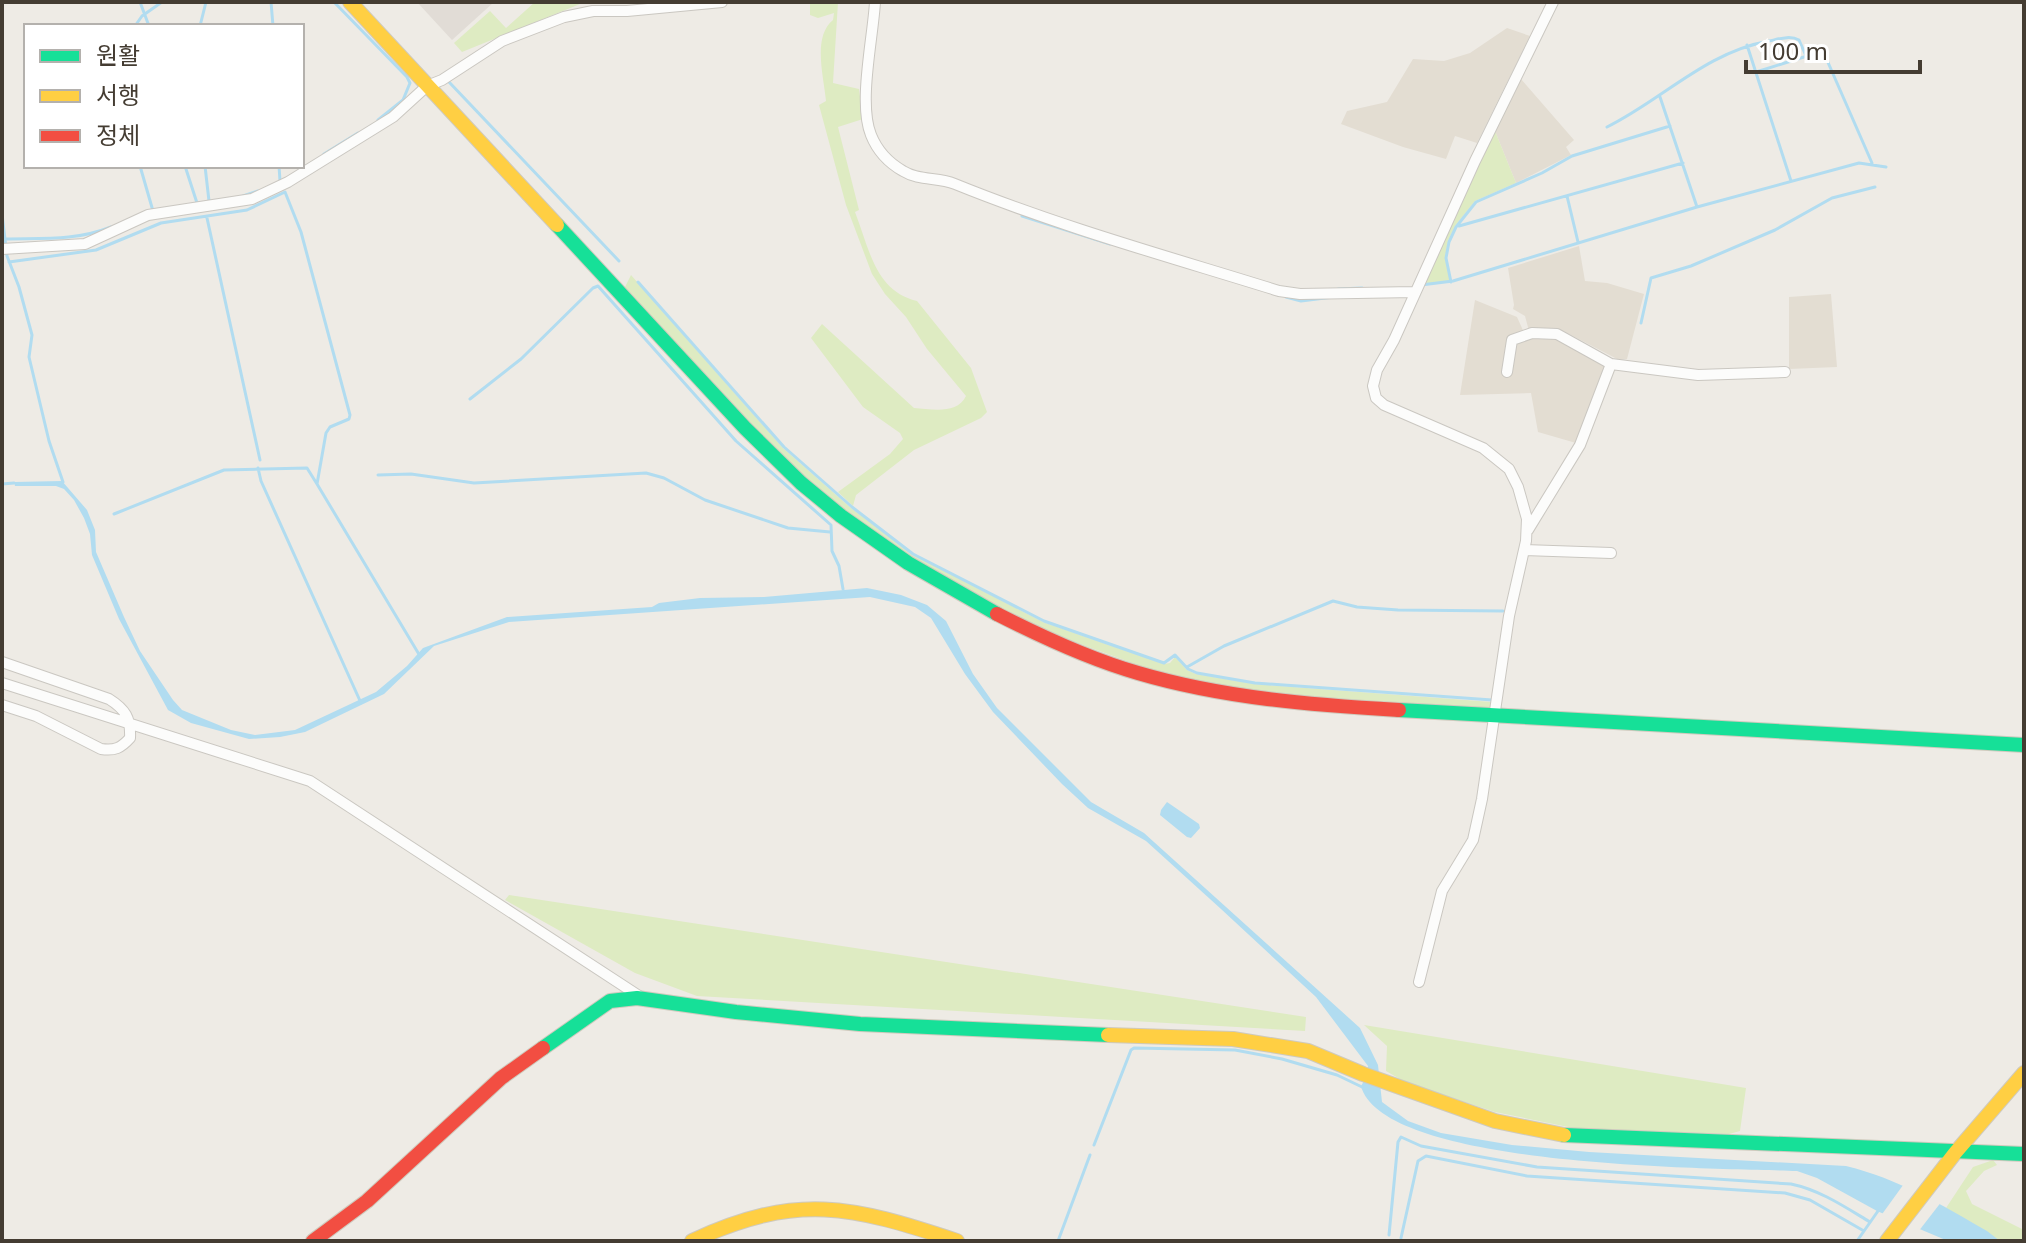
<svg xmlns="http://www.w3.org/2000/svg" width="2026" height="1243" viewBox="0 0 2026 1243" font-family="'Noto Sans','Noto Sans KR',sans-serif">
	<rect width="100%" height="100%" fill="#eeebe5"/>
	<!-- residential -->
	<path fill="#e3ddd2" d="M 1507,28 L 1530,36 L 1477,143 L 1455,136 L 1446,159 L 1403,147 L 1341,124 L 1347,111 L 1387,102 L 1413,59 L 1444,61 L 1470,53 Z
		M 1521,79 L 1574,140 L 1566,147 L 1571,155 L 1516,183 L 1495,131 Z
		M 1579,246 L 1585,281 L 1607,283 L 1644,294 L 1627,359 L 1619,360 L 1569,334 L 1555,330 L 1529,331 L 1525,316 L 1513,309 L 1514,305 L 1508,268 Z
		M 1831,294 L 1837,367 L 1789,369 L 1789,297 Z
		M 1475,300 L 1517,317 L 1526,337 L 1555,336 L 1604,364 L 1604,372 L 1576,443 L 1538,432 L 1531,393 L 1460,395 Z"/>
	<!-- industrial -->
	<path fill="#e1dcd6" d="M 417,2 L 494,2 L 452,40 Z"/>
	<!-- green -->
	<path fill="#deebc2" d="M 535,2 L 585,2 L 462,52 L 454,43 L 490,11 L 506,28 Z
		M 810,2 L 838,2 L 833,83 L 859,89 L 863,119 L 838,127 L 859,210 L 855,212 C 869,248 875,291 917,301 L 971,368 L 987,412 L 981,418 L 914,450 L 856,495 L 853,506 L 838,492 L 890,454 L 903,439 L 900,433 L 863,407 L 811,338 L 822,324 L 914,408 C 931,409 957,415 966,396 L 927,349 L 906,317 L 885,294 L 872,274 L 846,205 L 819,105 L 826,101 C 824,77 812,37 833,20 L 834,13 L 818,18 L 810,15 Z
		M 1495,131 L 1516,183 L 1475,201 L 1455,226 L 1448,241 L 1445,258 L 1450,281 L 1427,284 L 1422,282 Z
		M 631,275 L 783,448 L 851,508 L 913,555 L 1043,622 L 1164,664 L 1170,663 L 1175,657 L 1187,670 L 1196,674 L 1255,684 L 1492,702 L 1492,710 C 1390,704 1285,703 1185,680 C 1161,675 1138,665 1116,657 C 986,612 867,540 768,443 C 718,394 673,339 625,287 Z
		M 509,895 L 1306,1017 L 1305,1031 L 697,996 L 635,973 L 505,900 Z
		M 1364,1025 L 1746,1088 L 1740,1131 L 1729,1134 L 1573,1128 L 1495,1112 L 1405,1082 L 1386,1071 L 1387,1046 Z
		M 1993,1160 L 1997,1165 L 1984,1171 L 1966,1191 L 1972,1204 L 2024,1230 L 2024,1241 L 2000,1241 L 1946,1208 L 1973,1167 Z"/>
	<!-- water -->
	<path fill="#b1dcf0" d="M 62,481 L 87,510 L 95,530 L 96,552 L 124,617 L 140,651 L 173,700 L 182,710 L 231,730 L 255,735 L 295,730 L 376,692 L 407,666 L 423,648 L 507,617 L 652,607 L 659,603 L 700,598 L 764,597 L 867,588 L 901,595 L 927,605 L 946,621 L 973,674 L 997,708 L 1091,802 L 1144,833 L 1360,1028 L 1378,1065 L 1382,1102 L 1408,1121 L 1441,1133 L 1512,1145 L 1589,1152 L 1846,1166 C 1899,1179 1940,1204 1987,1231 L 2000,1241 L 1948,1241 L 1877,1211 L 1817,1178 L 1797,1171 C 1721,1168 1383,1169 1361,1086 L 1367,1076 L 1368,1066 L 1316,997 L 1221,909 L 1146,841 L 1088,808 L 1062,784 L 993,712 L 965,674 L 931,618 L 915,607 L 870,597 L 509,622 L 434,646 L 384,694 L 305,732 L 280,737 L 249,739 L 191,723 L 168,710 L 119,619 L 92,555 L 90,534 L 84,518 L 74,500 L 64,489 L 56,486 L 15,486 L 14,482 Z
		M 1167,802 L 1199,824 L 1200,828 L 1191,838 L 1187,837 L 1160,815 L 1161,810 Z"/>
	<!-- pier -->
	<path fill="#eeebe5" d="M 1906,1181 L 1942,1201 L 1918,1232 L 1880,1217 Z"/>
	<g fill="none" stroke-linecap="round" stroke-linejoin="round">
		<!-- stream -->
		<path stroke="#b1dcf0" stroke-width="3" d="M 140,2 L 149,26
			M 271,2 L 273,26
			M 334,2 L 407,77 L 410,83 L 403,100 L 378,120
			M 135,26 L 142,16 L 162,2
			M 200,26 L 206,2
			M 1747,45 L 1791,181
			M 1756,72 L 1823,51 L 1872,163
			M 449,82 L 619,261
			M 1660,97 L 1697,207
			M 1607,127 C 1662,100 1706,52 1769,41 C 1779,39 1790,35 1799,40 L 1806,56
			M 324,154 L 358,133
			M 140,166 L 153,211
			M 185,166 L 197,203
			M 205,166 L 209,201
			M 279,166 L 280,181
			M 243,196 L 258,191
			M 1567,196 L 1578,242
			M 2,214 L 7,256 L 19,287 L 32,335 L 29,357 L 49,441 L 63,482
			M 1022,216 L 1110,244
			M 207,218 L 260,460
			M 1459,226 L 1683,163
			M 5,239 C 42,238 76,241 111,227
			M 9,262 L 96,250 L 161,223 L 247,210 L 285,192 L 301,232 L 350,415 L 349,419 L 330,427 L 326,433 L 317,484 L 420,656
			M 638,282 L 784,447 L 852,507 L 913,554 L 1044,621 L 1164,663 L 1175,655 L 1188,669 L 1197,673 L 1255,683 L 1492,700
			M 1451,282 L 1446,258 L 1449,242 L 1456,227 L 1476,202 L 1542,173 L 1572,156 L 1670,126
			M 1421,285 L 1453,281 L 1697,207 L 1859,163 L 1886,167
			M 1338,289 L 1362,288
			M 1286,297 L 1301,301 L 1333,297
			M 1641,323 L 1651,278 L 1691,266 L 1775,230 L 1832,198 L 1875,187
			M 470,399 L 521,359 L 593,288 L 598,286 L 736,441 L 831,525 L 832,551 L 839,566 L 843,589
			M 258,468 L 261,481 L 361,703
			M 378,475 L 411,474 L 474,483 L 646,473 L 664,478 L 705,500 L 788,528 L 830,532
			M 2,484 L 14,483
			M 114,514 L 224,470 L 307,468 L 317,484
			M 1187,667 L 1224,646 L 1333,601 L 1357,607 L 1398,610 L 1503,611
			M 1094,1145 L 1131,1050 L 1134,1048 L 1235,1050 L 1282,1059 L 1337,1075 L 1362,1087
			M 1389,1235 L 1398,1142 L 1401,1137 L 1421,1146 L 1537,1167 L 1791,1184 C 1820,1190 1845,1207 1870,1222
			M 1401,1238 L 1418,1161 L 1426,1156 L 1527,1176 L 1785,1193 L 1810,1200 L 1864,1231
			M 1058,1241 L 1090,1155
			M 1857,1241 L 1878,1211"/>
		<defs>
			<path id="street" d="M 875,2 C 873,38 858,103 871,135 C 877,150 889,163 903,171 C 919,181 938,177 955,184 C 1061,227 1170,257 1279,291 L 1300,294 L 1414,292
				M 2,249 L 85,244 L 148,215 L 252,199 L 288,182 L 393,117 L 427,86 L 442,80 L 502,41 L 564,17 L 593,11 L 627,11 L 722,2
				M 1507,372 L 1512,340 L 1532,333 L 1557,334 L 1611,364 L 1698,375 L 1785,372
				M 1528,530 L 1580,445 L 1611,364
				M 1524,550 L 1611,553
				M 2,662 L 109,699 C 125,709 131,718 130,738 C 121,748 115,751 101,749 L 36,716 L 2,705
				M 2,683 L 310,781 L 639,996
				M 1419,982 L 1442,891 L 1473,840 L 1482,799 L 1509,616 L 1526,541 L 1527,519 L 1518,487 L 1509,469 L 1483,448 L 1384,405 L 1376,398 L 1373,386 L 1377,370 L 1394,340 L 1475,161 L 1553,2"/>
			<path id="fast" d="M 557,225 L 745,428 L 801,483 L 841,516 L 908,563 L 997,614
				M 1399,710 L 2024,745
				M 543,1048 L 610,1001 L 637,998 L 736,1012 L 860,1024 L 1108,1035
				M 1564,1135 L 2024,1154"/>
			<path id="slow" d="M 350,2 L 557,225
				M 1108,1035 L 1233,1039 L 1308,1051 L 1363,1074 L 1495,1121 L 1564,1135
				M 692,1241 C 798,1192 851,1206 957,1241
				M 1887,1241 L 1955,1153 L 2024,1073"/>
			<path id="jam" d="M 997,614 C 1042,637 1089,659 1138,673 C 1223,698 1312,705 1399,710
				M 313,1241 L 367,1201 L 501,1078 L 543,1048"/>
		</defs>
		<!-- street casing -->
		<use href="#street" stroke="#cac7c1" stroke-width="12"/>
		<!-- fast casing -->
		<use href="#fast" stroke="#cfcabd" stroke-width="16"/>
		<!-- slow casing -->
		<use href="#slow" stroke="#cfcabd" stroke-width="16"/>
		<!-- jam casing -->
		<use href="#jam" stroke="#cfcabd" stroke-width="16"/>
		<!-- street -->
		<use href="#street" stroke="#fcfcfb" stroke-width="10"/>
		<!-- fast -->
		<use href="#fast" stroke="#16e098" stroke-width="14"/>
		<!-- slow -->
		<use href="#slow" stroke="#ffcf43" stroke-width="14"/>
		<!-- jam -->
		<use href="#jam" stroke="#f24e42" stroke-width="14"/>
	</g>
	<!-- border -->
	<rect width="2026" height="1243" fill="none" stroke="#443c32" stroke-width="8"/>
	<!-- legend -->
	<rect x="24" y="24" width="280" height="144" fill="#ffffff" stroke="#b4b1ad" stroke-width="2"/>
	<rect x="40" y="50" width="40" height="12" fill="#16e098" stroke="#b4b1ad" stroke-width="2"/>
	<text x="96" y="64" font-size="24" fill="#443c32">원활</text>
	<rect x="40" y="90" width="40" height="12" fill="#ffcf43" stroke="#b4b1ad" stroke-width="2"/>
	<text x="96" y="104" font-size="24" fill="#443c32">서행</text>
	<rect x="40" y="130" width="40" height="12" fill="#f24e42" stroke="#b4b1ad" stroke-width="2"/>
	<text x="96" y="144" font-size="24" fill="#443c32">정체</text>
	<!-- scale -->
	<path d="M1746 60v12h174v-12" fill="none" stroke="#443c32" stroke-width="4"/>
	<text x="1758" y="60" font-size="24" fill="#443c32" stroke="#ffffff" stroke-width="6" paint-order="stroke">100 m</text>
</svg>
